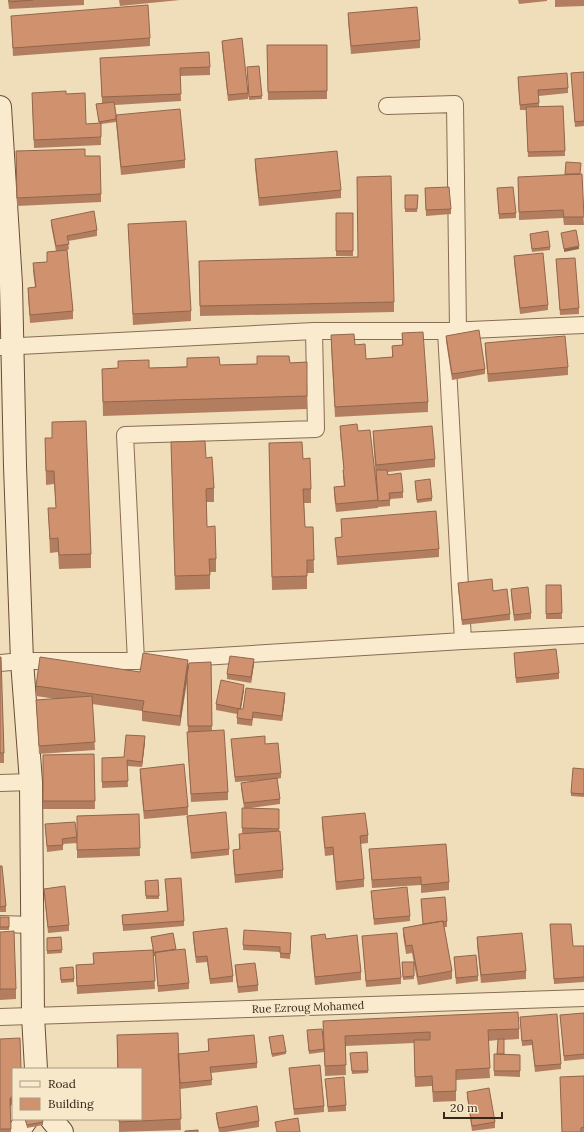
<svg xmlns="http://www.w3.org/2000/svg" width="584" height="1132" font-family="Lora,serif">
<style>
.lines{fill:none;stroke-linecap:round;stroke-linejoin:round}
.minor-casing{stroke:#876d54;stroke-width:18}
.secondary-casing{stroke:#694e37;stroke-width:24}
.minor{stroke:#fbebce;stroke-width:16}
.secondary{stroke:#fbebce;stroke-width:22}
.wall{fill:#b37e5f}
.shaded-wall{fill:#92664d}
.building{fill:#d0926e;stroke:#92664d}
.labels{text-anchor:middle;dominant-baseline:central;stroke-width:3.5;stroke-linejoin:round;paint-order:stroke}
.street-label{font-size:11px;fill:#35261a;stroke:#f7e8ca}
</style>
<rect width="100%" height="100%" fill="#f0ddba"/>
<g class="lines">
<g class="minor-casing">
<path id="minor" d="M387,106L455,104L458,330
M446,331L463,641
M0,347L314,331H446L584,325
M136,661L125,435L316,429L314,331
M0,663L22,661H136L463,641L584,635
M0,783L31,782
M0,924L32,925
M0,1017L584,998"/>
</g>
<g class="secondary-casing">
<path id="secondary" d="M0,107L11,284L15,466L22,661L31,782L33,1016L36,1069
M51,1119L62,1132
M18,1132L27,1119"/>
</g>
<use href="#minor" class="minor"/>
<use href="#secondary" class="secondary"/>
</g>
<path class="wall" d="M8,0H84V5L9,9Z
M119,0H180L120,6Z
M518,0H547V1L519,4Z
M555,0H584V6L555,7Z
M348,13L420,40V48L351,54L348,21Z
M11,16L150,38V46L13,56Z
M222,41L248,93V99L228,101L222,46Z
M267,45H327V99L268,100Z
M100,58L210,67V75L180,76L181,101L115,105L116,115L185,160V168L121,175L116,122L101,124V145L34,148L32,101L66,94L86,124L99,123L96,104L102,103Z
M259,66L262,99L249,100L247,67Z
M584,72V126L575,127L571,73Z
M518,77L568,88V93L539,96V107L563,106L565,156L528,157L526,110H520Z
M16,151L85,156L101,194V202L17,206Z
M255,159L341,190V198L259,206L255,167Z
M566,162L580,174L584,225H564L563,218L519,220L518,177L565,175Z
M425,188L451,209V214L426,216Z
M497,188L516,213V218L499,219Z
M405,195H418L417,212H405Z
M336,213H353V256H336Z
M51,220L97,230V236L68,241L69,249L67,250L73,311V319L30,323L28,296V288L35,287L33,271V263L47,262V252L56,251L51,225Z
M128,224L191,311V321L133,325Z
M530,234L550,247V250L532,252Z
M514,256L548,305V310L520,314L514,262Z
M556,259L579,308V314L560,315Z
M199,261L394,302V312L200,316Z
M402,333L428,402V412L335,417L331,345V335L366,359L392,357V346L402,345Z
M446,336L485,369V374L452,380L446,341Z
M485,343L568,367V375L488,382L485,351Z
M118,361L149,368L220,365L290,363L307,362V409L103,416L102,369L118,368Z
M52,422L91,554V568L59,569L58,552L50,553L48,508H56L54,484L46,485L45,438H52Z
M340,426L358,431L378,500V508L336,512L334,495V487L344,486L343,478V470H344L340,434Z
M373,431L435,459V467L387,472L388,475L403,492V498L390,499V506L378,507L373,439Z
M171,442L206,458L214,488V502H206L207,527L216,559V572H210V589L175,590Z
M269,443L303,459L311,489V503H304L305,527H313L314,573H307V589L272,590Z
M415,484L432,498V501L417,503Z
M341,519L439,549V557L337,565L335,538L342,537Z
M458,583L493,591L510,614V620L462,625L458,588Z
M546,585H561L562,619H546Z
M511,589L531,613V619L514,621L511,594Z
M514,653L559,673V679L516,683Z
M0,657L4,753V763H0Z
M211,662L212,731L228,792V800L191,802L187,732H197H188L187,682L180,726L142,721V711L92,704L95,750L39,754L36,700L56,699L36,696V686L140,672L188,665Z
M254,664L251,683L227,679V674Z
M244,690L241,709H243L285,698L282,721L253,718L252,726L237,724V714L216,710V704Z
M231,739L265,744L281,773V778L277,779L280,799V804L244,809H279V831L283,870V878L235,883L233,858V850H239V834H247L242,833V808H244L241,788V783L266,780L235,782Z
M145,742L142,767L127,766L128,787L102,788V758L124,757Z
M94,754L95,809H43V755Z
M140,769L188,807V815L144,819L140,777Z
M584,769V797L571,796V793Z
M139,814L140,856L77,858V816Z
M187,816L229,849V855L191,859Z
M322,817L368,835V843L360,844L364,879V887L336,890L333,855L325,856L322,825Z
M45,824L77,837V843L63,844V850L47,852Z
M369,849L449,882V890L421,893V885L372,888Z
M0,866L6,906V912H0Z
M165,879L184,921V926L123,931L122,915L167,911Z
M158,880L159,899H146L145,881Z
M44,889L69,925V931L48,933L44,894Z
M371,891L410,916V921L374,925Z
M421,899L447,921V927H444L452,971V979L418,985L412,953L406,954L403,935V928L423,924Z
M0,917H9V930H0Z
M550,924L573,946H584V982L554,984Z
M0,932L16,989V999L0,1000Z
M193,932L233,976V982L210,984L207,962L196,963L193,938Z
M173,933L176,950L189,983V989L158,992L155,956H154L153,952L155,989L77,994L76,965L93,964V953L153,950L151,937Z
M311,936L326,939L361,972V980L315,985L311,944Z
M362,936L401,978V984L366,987Z
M61,937L62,953L47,954V938Z
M477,937L526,971V979L481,983L477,945Z
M291,938L290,959L280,958V952L243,950V945Z
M454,957L478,976V981L456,984Z
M402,962H414V979L403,980Z
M235,965L258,985V991L238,993L235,970Z
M60,970L74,979V982L61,983Z
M584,1013V1059L564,1061L560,1015Z
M520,1017L561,1064V1069L535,1072L532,1045L522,1046Z
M323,1021L519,1029V1039L504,1040V1054L520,1055V1077L494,1076V1054H497L498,1040L488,1041L490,1078L456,1080V1101L433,1102L432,1086L415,1087L414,1043L345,1046L346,1075L325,1076Z
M307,1033L324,1049V1052L309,1054Z
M117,1035L178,1054L208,1051V1039L257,1063V1068L211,1073L212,1085L180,1089L179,1075L181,1130L119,1132V1119H141V1069H117Z
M269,1037L286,1052V1054L272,1057Z
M0,1039L13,1069V1103L10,1106L11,1132H0Z
M367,1052L368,1073L352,1074L350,1053Z
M289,1068L324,1106V1112L294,1115Z
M584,1076V1132H562L560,1077Z
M325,1079L346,1105V1111L328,1112Z
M467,1092L495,1122V1128L472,1131L467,1097Z
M216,1113L259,1121V1127L226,1132H219L216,1118Z
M25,1119L43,1122V1125L27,1128Z"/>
<path class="shaded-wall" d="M579,246V249L564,252V249Z
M254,659V664L251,683V677Z
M188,660V670L180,726V716Z
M244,685V690L240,714V709Z
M285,693V698L282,721V716Z
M145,736V742L142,767V762Z
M13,1095V1103L10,1107V1099Z"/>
<path class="building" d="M9,0H33L9,2Z
M148,5L150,38L13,48L11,16Z
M417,7L420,40L351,46L348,13Z
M242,38L248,93L228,95L222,41Z
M267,45H327V91L268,92Z
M209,52L210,67L180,68L181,94L102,97L100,58Z
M259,66L262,96L249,97L247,67Z
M584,72V121L575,122L571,73Z
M567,73L568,88L538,90L539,103L520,105L518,77Z
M66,91V94L85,93L86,124L101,123V137L34,140L32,93Z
M114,102L116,115V119L99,122L96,104Z
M563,106L565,151L528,152L526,107Z
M180,109L185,160L121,167L116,115Z
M85,149V156H100L101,194L17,198L16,151Z
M337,151L341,190L259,198L255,159Z
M566,162L581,163L580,174H565Z
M582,174L584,217H564L563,210L519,212L518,177Z
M391,176L394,302L200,306L199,261L358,257L357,177Z
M449,187L451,209L426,210L425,188Z
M513,187L516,213L499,214L497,188Z
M405,195H418L417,209H405Z
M94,211L97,230L67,236L69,244L56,246L51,220Z
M336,213H353V251H336Z
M186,221L191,311L133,314L128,224Z
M576,230L579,246L564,249L561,233Z
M548,231L550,247L532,249L530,234Z
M67,250L73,311L30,315L28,288L36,287L33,263L47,262V252Z
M543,253L548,305L520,308L514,256Z
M575,258L579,308L560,310L556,259Z
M479,330L485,369L452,374L446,336Z
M423,332L428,402L335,407L331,335L354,334L355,345L365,344L366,359L393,357L392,346L403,345L402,333Z
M565,336L568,367L488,374L485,343Z
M257,356H289L290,363L307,362V396L103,402L102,369L118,368V361L149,360V368L187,367V358L219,357L220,365L257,364Z
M86,421L91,554L59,555L58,538L50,539L48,508H56L54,471H46L45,438H52V422Z
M357,424L358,431L370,430L378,500L336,504L334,487L345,486L343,470H344L340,426Z
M432,426L435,459L376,465L373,431Z
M205,441L206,458L212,457L214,488L206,489L207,527L215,526L216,559H209L210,575L175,576L171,442Z
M302,442L303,459L310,458L311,489H303L305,527H313L314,560H307V576L272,577L269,443Z
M376,470H387L388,475L401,473L403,492L389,493L390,500L378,501Z
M430,479L432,498L417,500L415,481Z
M436,511L439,549L337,557L335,538L342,537L341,519Z
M492,579L493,591L507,589L510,614L462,620L458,583Z
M546,585H561L562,613L546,614Z
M528,587L531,613L514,615L511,589Z
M556,649L559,673L516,678L514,653Z
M143,653L188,660L180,716L142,711L144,701L36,686L40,657L140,672Z
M230,656L254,659L251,677L227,674Z
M0,657H1L4,753H0Z
M211,662L212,726H188L187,676L189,663Z
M221,680L244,685L240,709L216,704Z
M246,688L285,693L282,716L253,712L252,720L237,718L238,709H243Z
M92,696L95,742L39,746L36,700Z
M224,730L228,792L191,794L187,732Z
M126,735L145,736L142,762L127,760L128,781L102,782V758L124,757Z
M265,736V744L278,743L281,773L235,777L231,739Z
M94,754L95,801H43V755Z
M184,764L188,807L144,811L140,769Z
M573,768L584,769V794L571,793Z
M277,778L280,799L244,803L241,783Z
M242,808L279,809V829L242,828Z
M226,812L229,849L191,853L187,816Z
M365,813L368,835L360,836L364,879L336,882L333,847L325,848L322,817Z
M139,814L140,848L77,850V816Z
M75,822L77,837L62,839L63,845L47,846L45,824Z
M280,831L283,870L235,875L233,850L240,849L239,834Z
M446,844L449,882L421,885V877L372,880L369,849Z
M0,866H2L6,906L0,907Z
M181,878L184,921L123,925L122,915L168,911L165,879Z
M158,880L159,896H146L145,881Z
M65,886L69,925L48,927L44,889Z
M407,887L410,916L374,919L371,891Z
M445,897L447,921L443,922V921L423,924L421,899Z
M0,917H9V927H0Z
M443,921L452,971L418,977L412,945L406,946L403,928Z
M550,924H571L573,946H584V977L554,979Z
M227,928L233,976L210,979L207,956L196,957L193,932Z
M244,930L291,933L290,954L280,953V947L243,945Z
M14,931L16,989H0V932Z
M173,933L176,949L154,953L151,937Z
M397,933L401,978L366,981L362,936Z
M522,933L526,971L481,975L477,937Z
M325,934L326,939L357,935L361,972L315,977L311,936Z
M61,937L62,950L47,951V938Z
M185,949L189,983L158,986L155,952Z
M153,950L155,981L77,986L76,965L94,964L93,953Z
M476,955L478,976L456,978L454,957Z
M402,962H414V976L403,977Z
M255,963L258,985L238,987L235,965Z
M73,967L74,979L61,980L60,968Z
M518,1012L519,1029L488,1030L490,1068L456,1070V1091L433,1092L432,1076L415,1077L414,1040H430V1032L345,1036L346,1065L325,1066L323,1021Z
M584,1013V1054L564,1056L560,1015Z
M557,1014L561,1064L535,1066L532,1040L522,1041L520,1017Z
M322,1029L324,1049L309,1051L307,1030Z
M178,1033L181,1119L119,1122V1119H141V1069H118L117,1035Z
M254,1035L257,1063L210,1067L212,1080L180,1083L178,1054L209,1051L208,1039Z
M283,1035L286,1052L272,1054L269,1037Z
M20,1038L21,1069H13V1095L10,1099L11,1129H0V1039Z
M498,1039H504V1054H497Z
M367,1052L368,1071H352L350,1053Z
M494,1054L520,1055V1071H494Z
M320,1065L324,1106L294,1109L289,1068Z
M584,1076V1127L581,1128V1132H562L560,1077Z
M344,1077L346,1105L328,1107L325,1079Z
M489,1088L495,1122L472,1126L467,1092Z
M257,1106L259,1121L219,1128L216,1113Z
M298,1118L300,1132H277L275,1122Z
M25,1119H42L43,1122L27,1125Z
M198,1130V1132H185V1131Z"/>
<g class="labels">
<g class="street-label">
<text transform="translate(308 1007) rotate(-2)">Rue Ezroug Mohamed</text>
</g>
</g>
<rect x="12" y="1068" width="130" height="52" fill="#f7e8ca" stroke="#a99a84"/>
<rect x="20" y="1081" width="20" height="6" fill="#fbebce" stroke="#a99a84"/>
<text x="48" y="1088" font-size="12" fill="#35261a">Road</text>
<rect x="20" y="1098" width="20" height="12" fill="#d0926e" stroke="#a99a84"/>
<text x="48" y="1108" font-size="12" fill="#35261a">Building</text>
<path d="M444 1112v6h58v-6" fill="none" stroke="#35261a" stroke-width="2"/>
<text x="450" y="1112" font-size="12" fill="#35261a" stroke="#f7e8ca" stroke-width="3" paint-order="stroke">20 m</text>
</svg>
